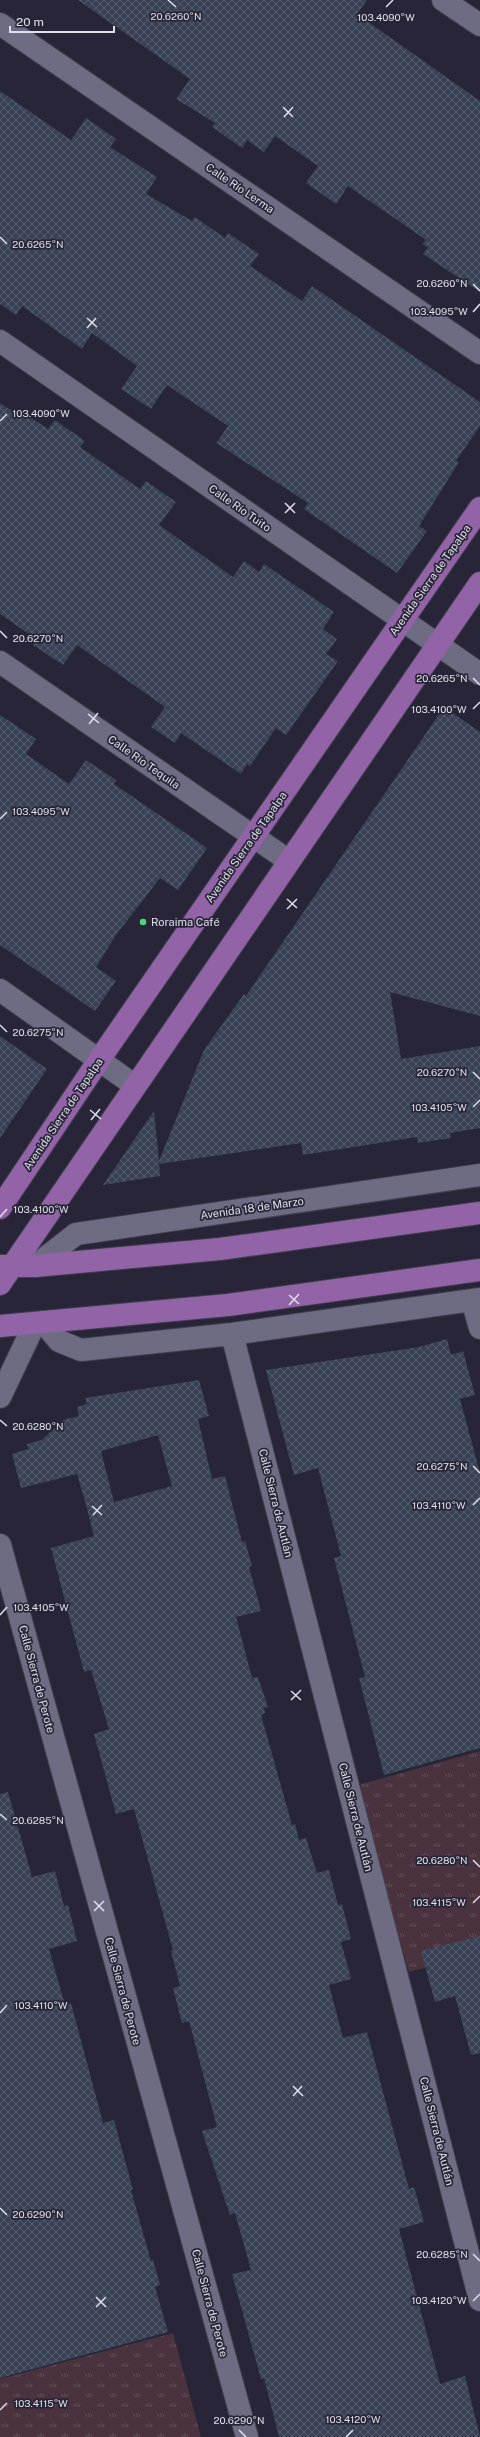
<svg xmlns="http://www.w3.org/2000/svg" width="480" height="2437" font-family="'Public Sans',sans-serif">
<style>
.grass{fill:url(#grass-tufts)}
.building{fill:url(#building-cross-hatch);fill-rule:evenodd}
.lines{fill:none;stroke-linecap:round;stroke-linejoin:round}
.minor-casing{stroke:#42404f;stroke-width:24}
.major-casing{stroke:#42404f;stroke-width:24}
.minor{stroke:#6e6c82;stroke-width:22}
.major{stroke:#9264a7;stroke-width:22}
.ticks{fill:none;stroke:#e0dfeb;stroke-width:1.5}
.poi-dot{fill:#4dd676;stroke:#272537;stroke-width:1.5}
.labels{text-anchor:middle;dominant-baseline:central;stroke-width:3.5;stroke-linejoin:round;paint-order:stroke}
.street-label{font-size:11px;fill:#e0dfeb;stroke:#272537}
.poi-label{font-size:11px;fill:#e0dfeb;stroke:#272537;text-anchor:start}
.ticks-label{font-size:10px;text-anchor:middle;fill:#e0dfeb;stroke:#272537;stroke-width:3.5;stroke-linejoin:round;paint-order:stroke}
</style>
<defs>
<pattern id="grass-tufts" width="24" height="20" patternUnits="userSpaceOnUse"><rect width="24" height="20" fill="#4a333f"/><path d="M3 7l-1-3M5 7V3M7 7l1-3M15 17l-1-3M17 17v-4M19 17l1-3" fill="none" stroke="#64505b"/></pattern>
<pattern id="building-cross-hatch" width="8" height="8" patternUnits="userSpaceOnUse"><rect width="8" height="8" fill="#384254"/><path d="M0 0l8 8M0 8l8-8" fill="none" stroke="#545d6d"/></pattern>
</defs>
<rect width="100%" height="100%" fill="#272537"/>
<path class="grass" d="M480,1751V1952L409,1972L355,1786Z
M173,2333L201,2437H0V2379Z"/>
<path class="building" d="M78,0H367L357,14L480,101V292L423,254L428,247L422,244L426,240L348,186L336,204L306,183L318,166L275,136L264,152L247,140L242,148L212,127L215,123L176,99L190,79Z
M0,91L71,140L86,118L116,139L110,147L157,177L146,194L192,221L195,217L225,238L228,233L259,254L250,266L302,301L312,286L480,402V426L456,461L459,462L419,526L427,531L397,573L304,509L308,503L216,443L228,426L167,385L151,409L121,389L137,366L92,333L82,349L22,306L16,315L0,304Z
M0,403L15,413L18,409L48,429L55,420L85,441L80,447L140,489L146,481L176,502L159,525L233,577L244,561L259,572L264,564L334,612L323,629L337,639L326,654L338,661L286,735L276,728L250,766L247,764L241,774L181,733L175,743L151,727L165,707L77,645L63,665L33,645L36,639L0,614Z
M444,707L480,732V1016L390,992L401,1059L480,1046V1128L450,1133L451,1138L418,1143L417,1137L303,1155L301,1143L159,1164L160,1176L103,1185L154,1111L159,1161L204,1050L244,994L246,996Z
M0,715L36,739L26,754L69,784L86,760L116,780L114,784L207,848L178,890L160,878L116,935L96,967L116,981L95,1011L0,945Z
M0,1036L47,1069L0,1138Z
M447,1339L451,1355L463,1351L475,1395L460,1399L480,1473V1748L384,1775L359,1678L365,1677L334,1558L341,1556L318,1468L294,1475L266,1370L419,1347Z
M199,1380L209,1416L198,1419L212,1479L225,1476L242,1542L245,1541L252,1566L249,1567L261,1611L236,1617L252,1678L258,1677L268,1707L264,1708L265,1713L261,1715L292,1825L295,1824L299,1840L306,1838L317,1873L329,1870L338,1905L342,1904L351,1939L341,1942L351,1979L329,1985L343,2038L367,2032L409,2189L414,2187L424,2222L399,2229L440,2384L465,2376L480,2437H279L264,2378L261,2379L232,2274L251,2270L235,2213L230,2215L202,2131L217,2127L189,2021L182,2023L173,1988L180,1986L171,1951L173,1950L134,1809L116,1814L94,1734L109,1729L91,1670L84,1672L51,1548L94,1536L85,1501L77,1474L21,1488L12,1454L28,1449L27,1444L42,1440L63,1420L79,1416L77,1407L87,1404L85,1398ZM158,1435L172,1486L114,1502L101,1451Z
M8,1792L32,1877L55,1871L64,1906L68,1905L77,1941L49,1949L65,2005L71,2003L103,2123L114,2120L133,2190H131L151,2261L153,2260L160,2285L155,2287L168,2332L0,2378V1794Z
M480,1936V2053L471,2055L455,1996L435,2002L421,1951Z"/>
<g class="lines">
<g class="minor-casing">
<path id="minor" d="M443,0L480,25
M0,24L480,353
M0,341L480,674
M0,662L289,861
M0,990L134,1085
M35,1266L76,1234L480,1175
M472,1300L480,1328
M43,1322L59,1341L81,1350L232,1334L480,1299
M232,1334L480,2300
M0,1397L35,1323
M0,1545L247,2437"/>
</g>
<g class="major-casing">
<path id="major" d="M0,1208L99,1060L480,508
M1,1266H35L220,1249L480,1213
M0,1284L480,583
M0,1326L228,1305L480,1270"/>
</g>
<use href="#minor" class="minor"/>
<use href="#major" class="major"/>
</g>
<path class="ticks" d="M168,0L176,7M386,7L393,0M283,107L293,117M284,117L293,107M0,237L7,244M473,284L480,291M473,312L480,304M87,318L97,327M87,328L96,318M0,421L7,414M285,503L295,513M285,513L295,503M0,631L7,638M473,678L480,685M473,709L480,702M88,714L99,723M89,724L98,713M0,819L7,812M287,899L297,908M287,909L297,899M0,1025L7,1032M473,1072L480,1079M473,1107L480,1100M90,1110L101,1119M91,1120L100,1109M0,1217L7,1209M289,1295L299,1304M289,1305L299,1294M0,1420L7,1426M473,1466L480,1473M473,1505L480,1498M92,1506L102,1515M93,1515L102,1505M0,1615L7,1607M291,1691L301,1700M291,1700L301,1690M0,1814L7,1820M473,1860L480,1867M94,1901L104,1911M473,1903L480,1896M94,1911L104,1901M0,2013L7,2005M293,2086L303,2096M293,2096L302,2086M0,2208L7,2215M473,2254L480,2261M96,2297L106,2307M473,2301L480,2294M96,2307L106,2297M0,2410L7,2403M239,2430L246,2437M346,2437L353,2430"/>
<circle class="poi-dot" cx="143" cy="922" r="4"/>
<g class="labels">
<g class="street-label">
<text transform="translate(240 188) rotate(34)">Calle Río Lerma</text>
<text transform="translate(240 508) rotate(35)">Calle Río Tuito</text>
<text transform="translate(430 580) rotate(-55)">Avenida Sierra de Tapalpa</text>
<text transform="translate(144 762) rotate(35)">Calle Río Tequila</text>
<text transform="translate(246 847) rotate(-55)">Avenida Sierra de Tapalpa</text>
<text transform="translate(63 1114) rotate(-56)">Avenida Sierra de Tapalpa</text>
<text transform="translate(252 1208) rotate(-8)">Avenida 18 de Marzo</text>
<text transform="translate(276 1503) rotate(76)">Calle Sierra de Autlán</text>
<text transform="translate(37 1679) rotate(75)">Calle Sierra de Perote</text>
<text transform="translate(356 1817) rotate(76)">Calle Sierra de Autlán</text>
<text transform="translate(123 1991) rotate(75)">Calle Sierra de Perote</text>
<text transform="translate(437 2131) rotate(76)">Calle Sierra de Autlán</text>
<text transform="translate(210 2303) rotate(75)">Calle Sierra de Perote</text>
</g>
<g class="poi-label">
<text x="151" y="922">Roraima Café</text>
</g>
</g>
<g class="ticks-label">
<text x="176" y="20">20.6260°N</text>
<text x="386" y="21">103.4090°W</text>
<text x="38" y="248">20.6265°N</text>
<text x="442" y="287">20.6260°N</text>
<text x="439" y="315">103.4095°W</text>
<text x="41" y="417">103.4090°W</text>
<text x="38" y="642">20.6270°N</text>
<text x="442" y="682">20.6265°N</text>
<text x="439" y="713">103.4100°W</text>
<text x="41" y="815">103.4095°W</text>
<text x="38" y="1036">20.6275°N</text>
<text x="442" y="1076">20.6270°N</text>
<text x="439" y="1111">103.4105°W</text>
<text x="41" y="1213">103.4100°W</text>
<text x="38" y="1430">20.6280°N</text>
<text x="442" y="1470">20.6275°N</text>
<text x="439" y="1509">103.4110°W</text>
<text x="41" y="1611">103.4105°W</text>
<text x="38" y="1824">20.6285°N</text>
<text x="442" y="1864">20.6280°N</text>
<text x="439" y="1906">103.4115°W</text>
<text x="41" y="2009">103.4110°W</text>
<text x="38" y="2218">20.6290°N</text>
<text x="442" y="2258">20.6285°N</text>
<text x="439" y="2304">103.4120°W</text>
<text x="41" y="2407">103.4115°W</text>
<text x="353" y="2423">103.4120°W</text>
<text x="239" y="2424">20.6290°N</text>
</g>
<path d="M10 26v6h104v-6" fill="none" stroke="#e0dfeb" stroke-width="2"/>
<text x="16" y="26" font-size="12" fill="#e0dfeb" stroke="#272537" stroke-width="3" paint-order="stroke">20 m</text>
</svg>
